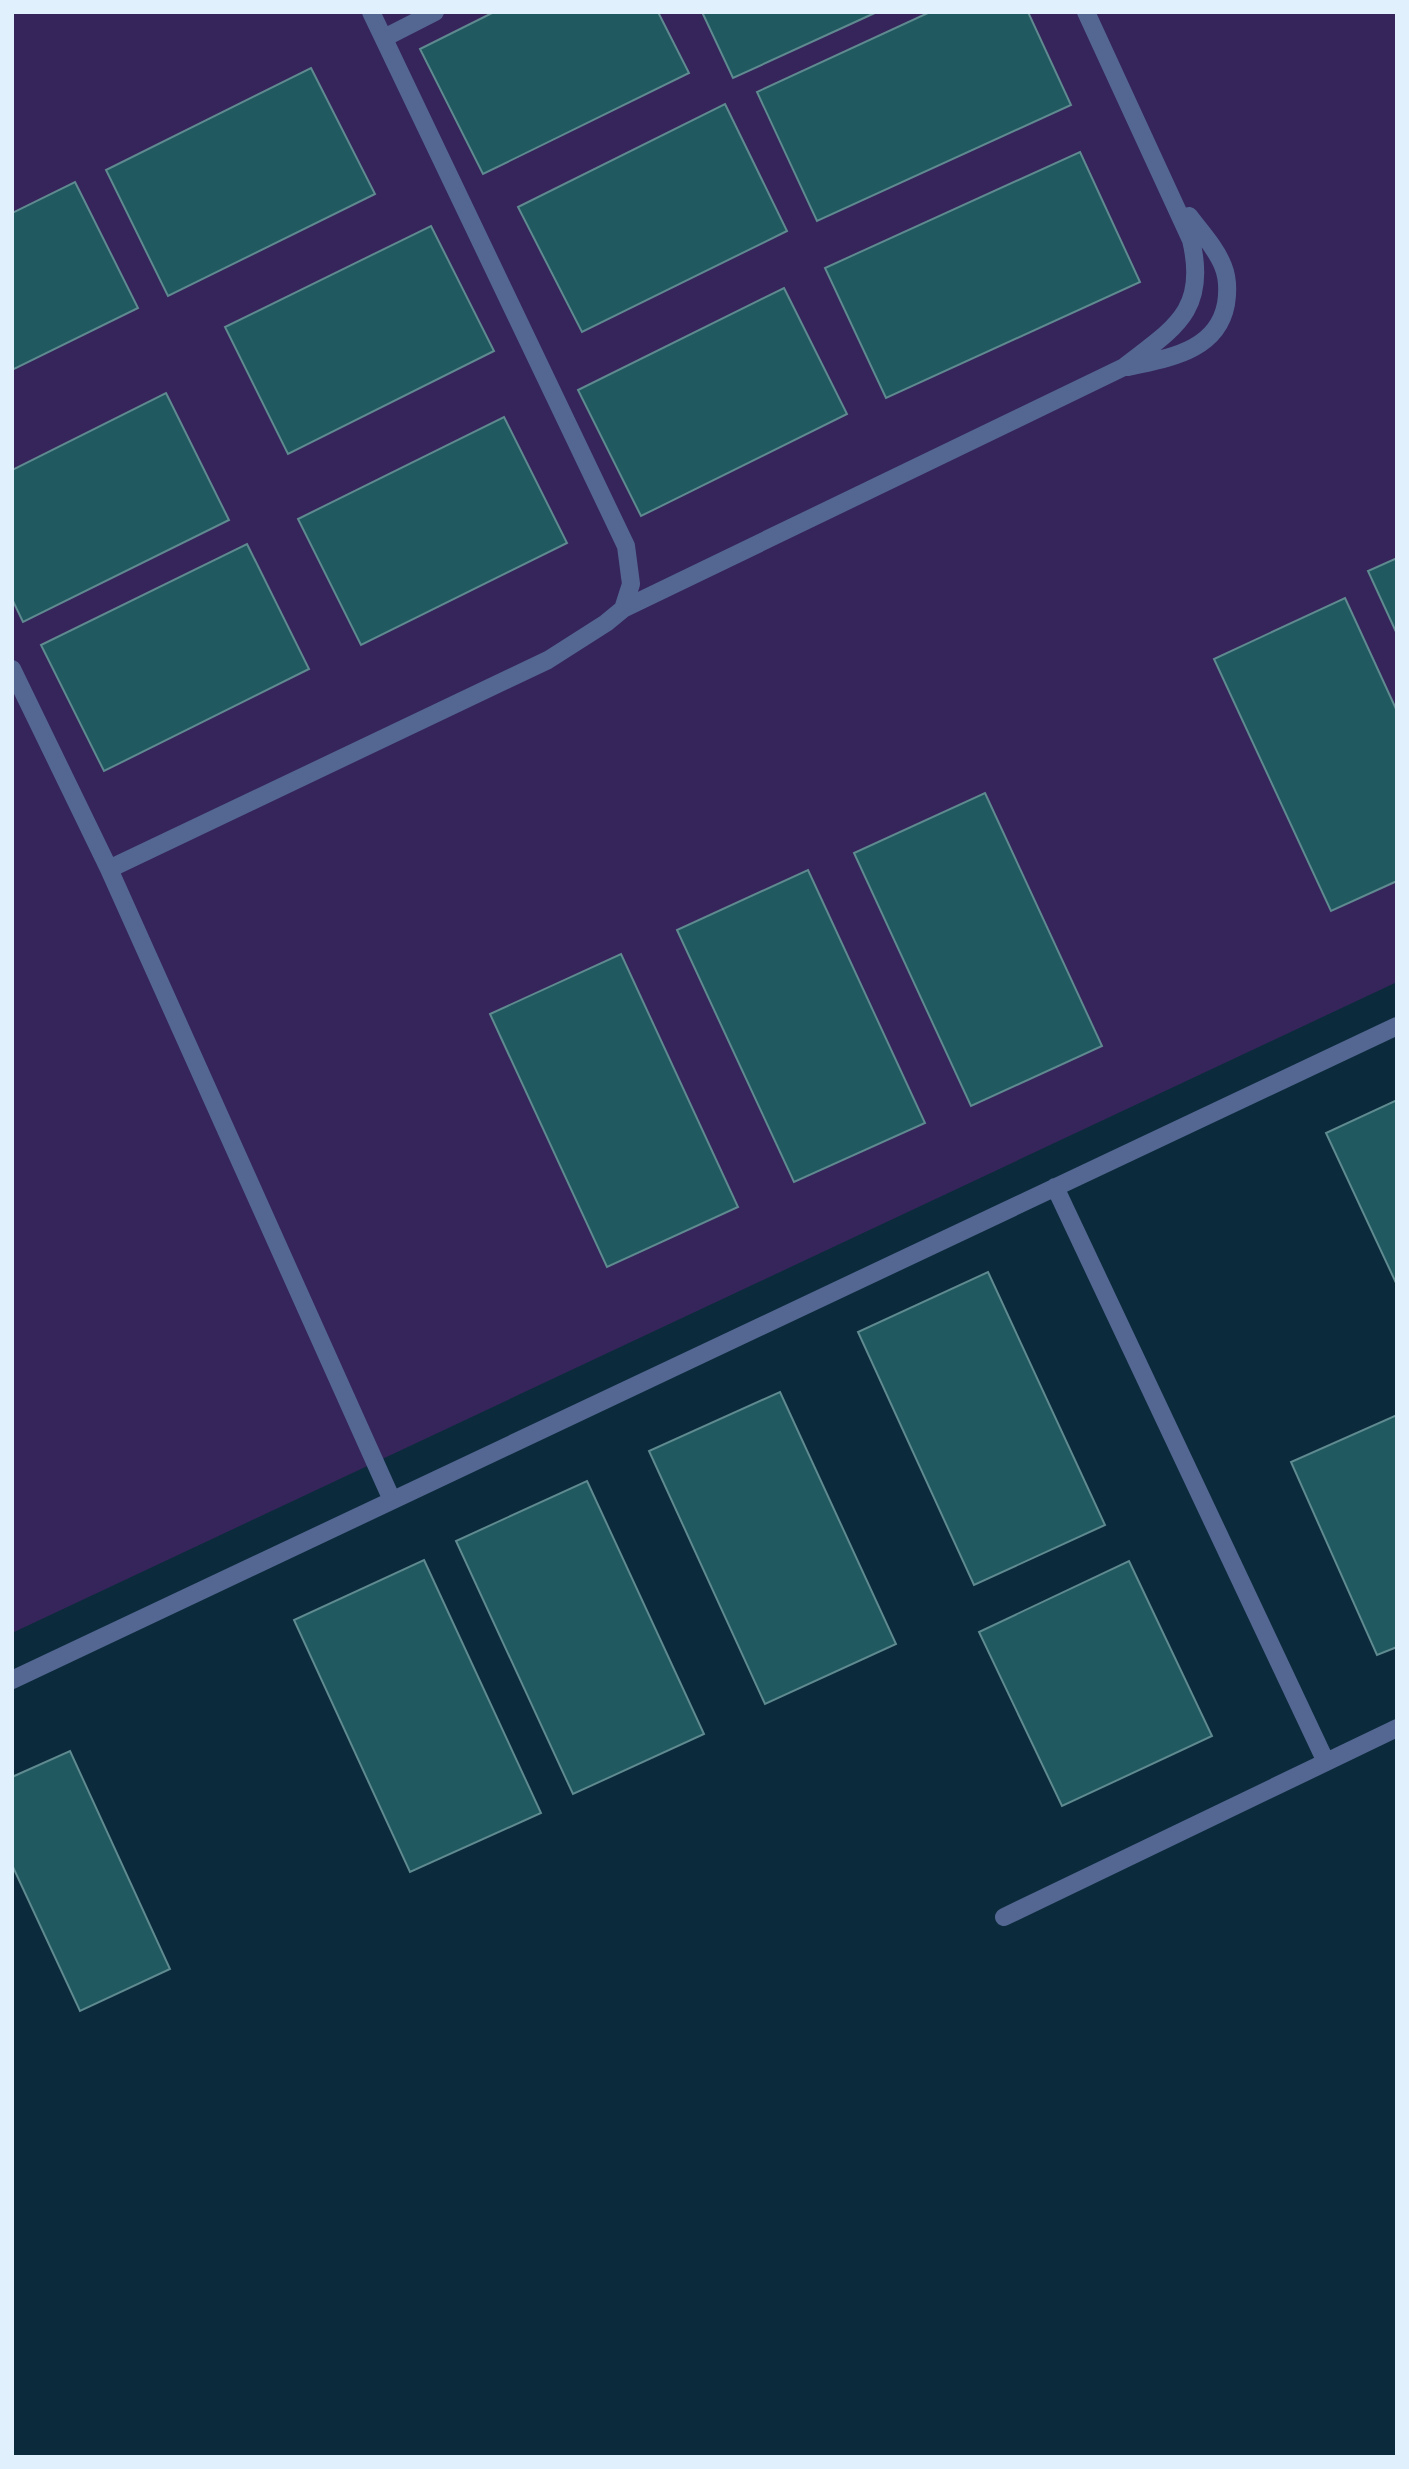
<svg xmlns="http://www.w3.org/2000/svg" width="1409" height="2469" font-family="'Fira Sans',sans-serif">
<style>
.green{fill:#36255b}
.building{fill:#215961;stroke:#5f8a90;stroke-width:2}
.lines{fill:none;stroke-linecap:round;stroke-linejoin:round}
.service{stroke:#546792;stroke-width:18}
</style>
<rect width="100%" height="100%" fill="#0b2b3c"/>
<path class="green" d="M12,12H1397V982L12,1633Z"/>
<path class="building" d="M494,12H658L689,73L483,174L420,49Z
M702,12H877L733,78Z
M930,12H1028L1071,105L817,221L757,92Z
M311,68L375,194L168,296L106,170Z
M725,104L787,231L582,332L518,207Z
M1080,152L1140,282L886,398L825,268Z
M75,182L138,308L12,370V213Z
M431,226L494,351L288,454L225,327Z
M784,288L847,414L641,516L578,390Z
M166,393L229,520L23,622L12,599V470Z
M504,417L567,543L361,645L298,519Z
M247,544L309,669L104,771L41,645Z
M1397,558V634L1368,571Z
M1345,598L1397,711V881L1331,911L1214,659Z
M985,793L1102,1046L971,1106L854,853Z
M808,870L925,1123L794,1182L677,930Z
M621,954L738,1207L607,1267L490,1014Z
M1397,1100V1285L1326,1133Z
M988,1272L1105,1525L974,1585L858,1332Z
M780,1392L896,1644L765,1704L649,1451Z
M1397,1415V1647L1377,1655L1291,1462Z
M587,1481L704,1734L573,1794L456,1541Z
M424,1560L541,1813L410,1872L294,1620Z
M1129,1561L1212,1736L1062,1806L979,1632Z
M70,1751L170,1969L80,2011L12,1865V1777Z"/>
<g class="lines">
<path class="service" d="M384,38L435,12
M1128,367C1167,358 1217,352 1226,304C1228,291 1228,278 1223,266C1216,248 1201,232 1189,216
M623,609L1124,367C1174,328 1208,311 1191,240L1086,12
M12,669L109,869L392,1500
M109,869L548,660L606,623L623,609L631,584L626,546L371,12
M1055,1187L1326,1762
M12,1680L1397,1026
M1004,1917L1397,1728"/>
</g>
<rect width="1409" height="2469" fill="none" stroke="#e0f1fd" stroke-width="28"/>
</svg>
